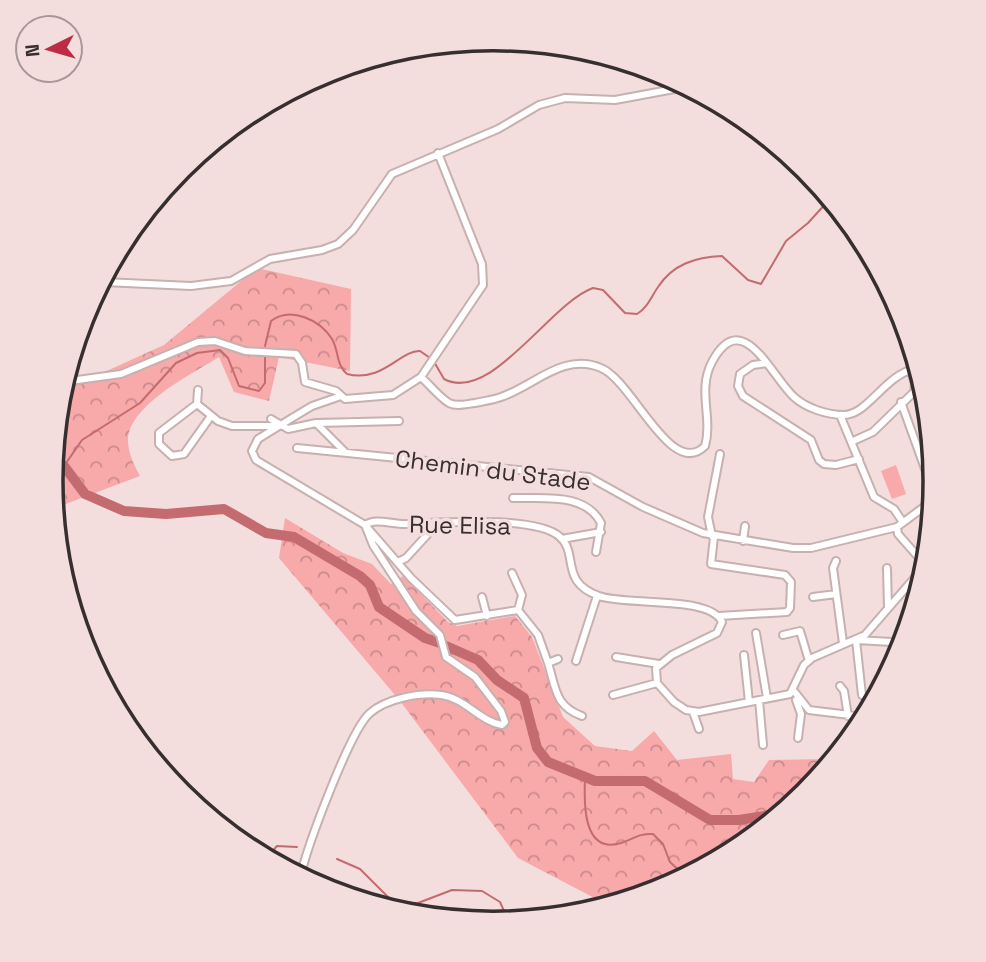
<svg xmlns="http://www.w3.org/2000/svg" width="986" height="962" font-family="'Space Grotesk',sans-serif">
<style>
.forest{fill:url(#forest-crowns)}
.garden{fill:#f8a9aa}
.lines{fill:none;stroke-linecap:round;stroke-linejoin:round}
.stream{stroke:#c46b6f;stroke-width:2}
.river{stroke:#c46b6f;stroke-width:10}
.minor-casing{stroke:#c6b1b0;stroke-width:10}
.minor{stroke:#fff;stroke-width:6}
.labels{text-anchor:middle;dominant-baseline:central;stroke-width:7;stroke-linejoin:round;paint-order:stroke}
.street-label{font-size:24px;fill:#372f2f;stroke:#f4dddd}
.rim{fill:none;stroke:#372f2f;stroke-width:3.5}
</style>
<defs>
<pattern id="forest-crowns" width="20" height="18" patternUnits="userSpaceOnUse" patternTransform="scale(1.75)"><rect width="20" height="18" fill="#f8a9aa"/><path d="M2 6a3 3 0 1 1 6 0M12 15a3 3 0 1 1 6 0" fill="none" stroke="#ca8a8b"/></pattern>
</defs>
<rect width="100%" height="100%" fill="#f4dddd"/>
<path class="forest" d="M257,268L351,289L350,371L279,357L269,401L234,392L219,357C192,374 129,405 128,440C128,453 134,465 140,476L63,505L55,503L51,481L69,388L164,345Z
M285,518L343,553L372,564L391,584L403,576L448,622L457,626L515,616L532,637L563,717L595,746L632,751L654,731L677,760L731,754L733,779L754,782L769,760L829,759L806,794L663,889L602,902L518,858L400,701L279,558Z"/>
<path class="garden" d="M896,465L906,494L892,499L881,471Z"/>
<g class="lines">
<path class="stream" d="M265,346L271,321C291,306 320,320 332,339C339,351 336,365 347,374C383,383 400,350 420,351L433,360L444,379C491,404 550,303 593,288L603,290L625,313L637,314C648,307 651,297 658,287C673,264 696,257 722,256L748,280L761,284L786,241L808,223L828,201
M64,466L82,440L140,403L176,363L197,353L220,350L228,358L239,386L259,391L265,383V356
M585,778C584,801 582,855 621,843C633,839 640,833 653,834L663,844L670,862L684,875
M270,854L277,846L297,847
M337,859L360,869L393,902L418,903L452,890L482,891L500,902L508,920"/>
<path class="river" d="M54,461L64,466L85,494L124,511L166,514L224,509L266,533L294,537L360,576L370,585L379,607L425,638L440,643
M446,646L478,660L497,680L524,698L537,748L548,762L595,781H645L710,820H739L776,814"/>
<g class="minor-casing">
<path id="minor" d="M104,282L191,286L231,281L270,259L322,250L338,244L353,230L392,174L498,129L539,105L565,98L615,100L685,87
M767,363L753,365L740,374L738,386L743,396L811,440L819,460L824,464L836,465L859,459
M421,377C430,385 439,397 449,403C457,407 466,404 475,403C484,401 493,400 501,397C534,386 563,352 601,368C633,381 671,480 705,446C713,418 697,390 712,362C742,305 771,376 794,397C806,408 827,415 844,415C867,415 884,377 913,369
M70,381L121,374L198,342L215,341L245,351L296,354L302,363L305,382L336,391L345,399L393,395L421,377L483,285L482,264L438,153
M341,396L312,406L292,418L258,439L252,451L256,460L365,525L411,578L455,620L518,610L522,595L512,573
M901,402L933,491
M197,404L198,390
M840,415L874,497L894,509L902,521
M211,416L184,454L172,456L159,444V433L197,404L218,421L232,426H275
M271,419L288,429L316,423L346,453
M317,423L399,421
M851,442L873,432L914,392L915,384L911,370
M297,448L589,477L643,507L703,533L793,548H811L897,527
M513,498C543,499 585,492 601,523L596,552
M365,525C376,517 393,525 407,524C439,523 536,515 560,537C579,554 559,582 599,596C626,606 710,595 722,622L717,633L672,655L656,668L657,683L674,702L686,710L699,712L790,694L804,665L812,658L865,635L917,575
M712,536L708,517L720,454
M714,537L711,564L785,575L791,582L790,608L787,612L719,616
M562,539L601,532
M743,541L745,526
M920,559L898,534L897,527L932,501
M836,561L833,568L843,643
M398,562L406,558L427,535
M887,568L888,608
M482,597L487,616
M813,597L836,594
M518,610L538,635L548,663
M756,633L767,698
M783,635L800,631L809,661
M744,655L749,702
M616,657L659,664
M558,659L548,663C556,689 555,706 582,716
M576,661L597,596
M840,686L844,691L848,716
M794,691L809,710L858,716
M613,695L657,683
M862,695L856,640L892,642L904,639
M759,700L763,745
M796,700L801,714L798,738
M693,712L699,729
M301,874C308,845 350,730 370,713C386,699 419,692 441,695C465,698 479,721 502,725L505,722L501,711L475,677L446,657L440,635L416,611L373,545L365,525"/>
</g>
<use href="#minor" class="minor"/>
</g>
<g class="labels">
<g class="street-label">
<text transform="translate(493 470) rotate(7)">Chemin du Stade</text>
<text transform="translate(460 525) rotate(1)">Rue Elisa</text>
</g>
</g>
<path d="M0 0H986V962H0ZM63 481a430 430 0 1 1 860 0a430 430 0 1 1-860 0Z" fill="#f4dddd" fill-rule="evenodd"/>
<path class="rim" d="M63 481a430 430 0 1 1 860 0a430 430 0 1 1-860 0Z"/>
<g transform="translate(49 49) rotate(265)"><circle r="33" fill="#f4dddd" stroke="#a89797" stroke-width="2"/>
<path d="M0-5L12 26L0 18L-12 26Z" fill="#bd2c42"/>
<text y="-10" font-size="19" font-weight="bold" text-anchor="middle" fill="#372f2f">N</text>
</g>
</svg>
